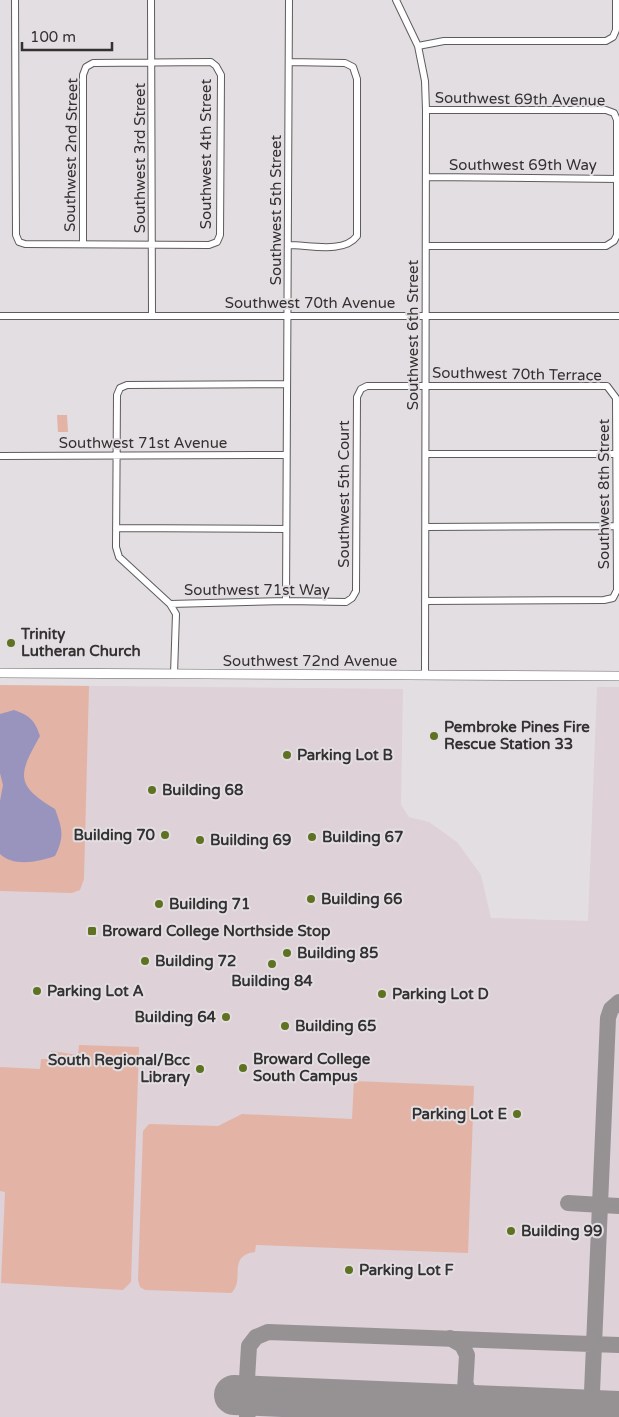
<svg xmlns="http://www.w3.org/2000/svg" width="619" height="1417" font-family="'Varela Round',sans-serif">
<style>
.built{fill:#ded1d8}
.green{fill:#e3b4a5}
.water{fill:#9894be}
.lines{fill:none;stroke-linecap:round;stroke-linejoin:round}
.taxiway{stroke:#969294;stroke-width:16}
.runway{stroke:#969294;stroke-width:40}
.minor-casing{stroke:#605b5e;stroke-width:8}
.tertiary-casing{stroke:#605b5e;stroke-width:10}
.minor{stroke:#fff;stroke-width:6}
.tertiary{stroke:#fff;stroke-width:9}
.poi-dot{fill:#5e7222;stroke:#e3dee1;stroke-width:2}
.labels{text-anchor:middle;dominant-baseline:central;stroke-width:4;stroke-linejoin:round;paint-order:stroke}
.street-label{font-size:15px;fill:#333132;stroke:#e3dee1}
.poi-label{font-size:15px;font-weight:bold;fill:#333132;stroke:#e3dee1;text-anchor:start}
</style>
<rect width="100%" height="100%" fill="#e3dee1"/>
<path class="built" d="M0,685L403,689L401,805L409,817L429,822L457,842L481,875L491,918L588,921L597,687H619V1417H0Z"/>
<path class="green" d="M57,415H67L68,432H58Z
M0,685L89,686L84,879L80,890L72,893L0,891Z
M79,1045L139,1047L131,1282L123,1290L1,1283L5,1192L0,1191V1067L40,1069L41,1059H51V1051L78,1055Z
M354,1081L474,1086L468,1253L256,1245L255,1252C226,1256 246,1281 231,1293L145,1290L140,1287L138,1280L143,1131L149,1124L218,1126L242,1114L352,1119Z"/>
<path class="water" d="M14,710C29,715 35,720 40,736C18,775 15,785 55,809C62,828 65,836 55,856C39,862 13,867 0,854V801L3,785L0,773V714Z"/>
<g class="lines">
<path class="taxiway" d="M568,1203L619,1206
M466,1385L472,1400L483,1405
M592,1392L599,1406L609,1411
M449,1404L460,1398L465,1390L467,1355L462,1345L450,1338
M572,1409L586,1404L592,1392L608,1018L611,1009L619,1002
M247,1417L253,1396L247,1379L249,1346L256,1337L268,1332L619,1345
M467,1417L474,1409L483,1405"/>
<path class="runway" d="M234,1395L619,1411"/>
<g class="minor-casing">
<path id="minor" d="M15,0L16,235L19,242L25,244L209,245L217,242L220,235L221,75L216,66L211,62L93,63L86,67L83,75V244
M151,0L152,315
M396,0L418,46L425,81L426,110L425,675
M418,46L444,41H606L613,37L616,30V0
M426,110H606L614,113L617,120V235L614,241L606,246H426
M426,177L619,179
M289,245C309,245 344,254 357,236V79L353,67L345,63L289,62
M0,316H619
M287,384L127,385L120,388L117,395L116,547L119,557L170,604L286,601L346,602L352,598L356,591L357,397L361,389L367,386H607L616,398L617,590L613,598L604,600L425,601
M426,454H619
M0,456L286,455
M426,527L616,526
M116,528L286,529
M286,601L289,0
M170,604L176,614L174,674"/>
</g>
<g class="tertiary-casing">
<path id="tertiary" d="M0,673L619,676"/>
</g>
<use href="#minor" class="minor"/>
<use href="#tertiary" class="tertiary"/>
</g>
<g class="poi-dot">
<circle cx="11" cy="643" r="5"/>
<circle cx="434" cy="736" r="5"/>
<circle cx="287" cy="755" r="5"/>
<circle cx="152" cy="790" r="5"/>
<circle cx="165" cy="835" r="5"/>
<circle cx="312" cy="837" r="5"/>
<circle cx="200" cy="840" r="5"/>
<circle cx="311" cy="899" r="5"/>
<circle cx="159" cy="904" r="5"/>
<rect x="87" y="926" width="10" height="10" rx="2.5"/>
<circle cx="287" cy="953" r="5"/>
<circle cx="145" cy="961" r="5"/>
<circle cx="272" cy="964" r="5"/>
<circle cx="37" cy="991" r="5"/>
<circle cx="382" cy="994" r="5"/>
<circle cx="226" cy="1017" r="5"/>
<circle cx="285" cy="1026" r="5"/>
<circle cx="243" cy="1068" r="5"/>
<circle cx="200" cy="1069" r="5"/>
<circle cx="517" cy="1114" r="5"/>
<circle cx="511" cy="1231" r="5"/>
<circle cx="349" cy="1270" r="5"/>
</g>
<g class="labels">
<g class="street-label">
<text transform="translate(520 99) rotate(1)">Southwest 69th Avenue</text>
<text transform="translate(206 154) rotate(-90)">Southwest 4th Street</text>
<text transform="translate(71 155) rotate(-89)">Southwest 2nd Street</text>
<text transform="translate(140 158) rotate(-90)">Southwest 3rd Street</text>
<text x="523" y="165">Southwest 69th Way</text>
<text transform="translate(276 210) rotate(-90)">Southwest 5th Street</text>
<text x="310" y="303">Southwest 70th Avenue</text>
<text transform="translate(413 335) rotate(-90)">Southwest 6th Street</text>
<text transform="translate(517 374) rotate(1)">Southwest 70th Terrace</text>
<text x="143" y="443">Southwest 71st Avenue</text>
<text transform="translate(344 494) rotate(-90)">Southwest 5th Court</text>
<text transform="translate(604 494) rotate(-90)">Southwest 8th Street</text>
<text x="257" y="590">Southwest 71st Way</text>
<text x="310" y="661">Southwest 72nd Avenue</text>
</g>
<g class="poi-label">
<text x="21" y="634">Trinity<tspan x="21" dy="17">Lutheran Church</tspan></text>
<text x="444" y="727">Pembroke Pines Fire<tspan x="444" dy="17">Rescue Station 33</tspan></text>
<text x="297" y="755">Parking Lot B</text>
<text x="162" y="790">Building 68</text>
<text x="155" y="835" text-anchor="end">Building 70</text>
<text x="322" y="837">Building 67</text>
<text x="210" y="840">Building 69</text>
<text x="321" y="899">Building 66</text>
<text x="169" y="904">Building 71</text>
<text x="102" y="931">Broward College Northside Stop</text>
<text x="297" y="953">Building 85</text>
<text x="155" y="961">Building 72</text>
<text x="272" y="981" text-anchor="middle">Building 84</text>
<text x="47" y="991">Parking Lot A</text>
<text x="392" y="994">Parking Lot D</text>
<text x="216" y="1017" text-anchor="end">Building 64</text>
<text x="295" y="1026">Building 65</text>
<text x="253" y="1059">Broward College<tspan x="253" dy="17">South Campus</tspan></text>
<text x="190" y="1060" text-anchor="end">South Regional/Bcc<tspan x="190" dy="17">Library</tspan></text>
<text x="507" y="1114" text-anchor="end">Parking Lot E</text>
<text x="521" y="1231">Building 99</text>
<text x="359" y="1270">Parking Lot F</text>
</g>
</g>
<path d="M22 42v8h90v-8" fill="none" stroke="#333132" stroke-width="2.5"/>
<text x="30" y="42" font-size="15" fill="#333132" stroke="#e3dee1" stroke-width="4" paint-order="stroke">100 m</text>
</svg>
